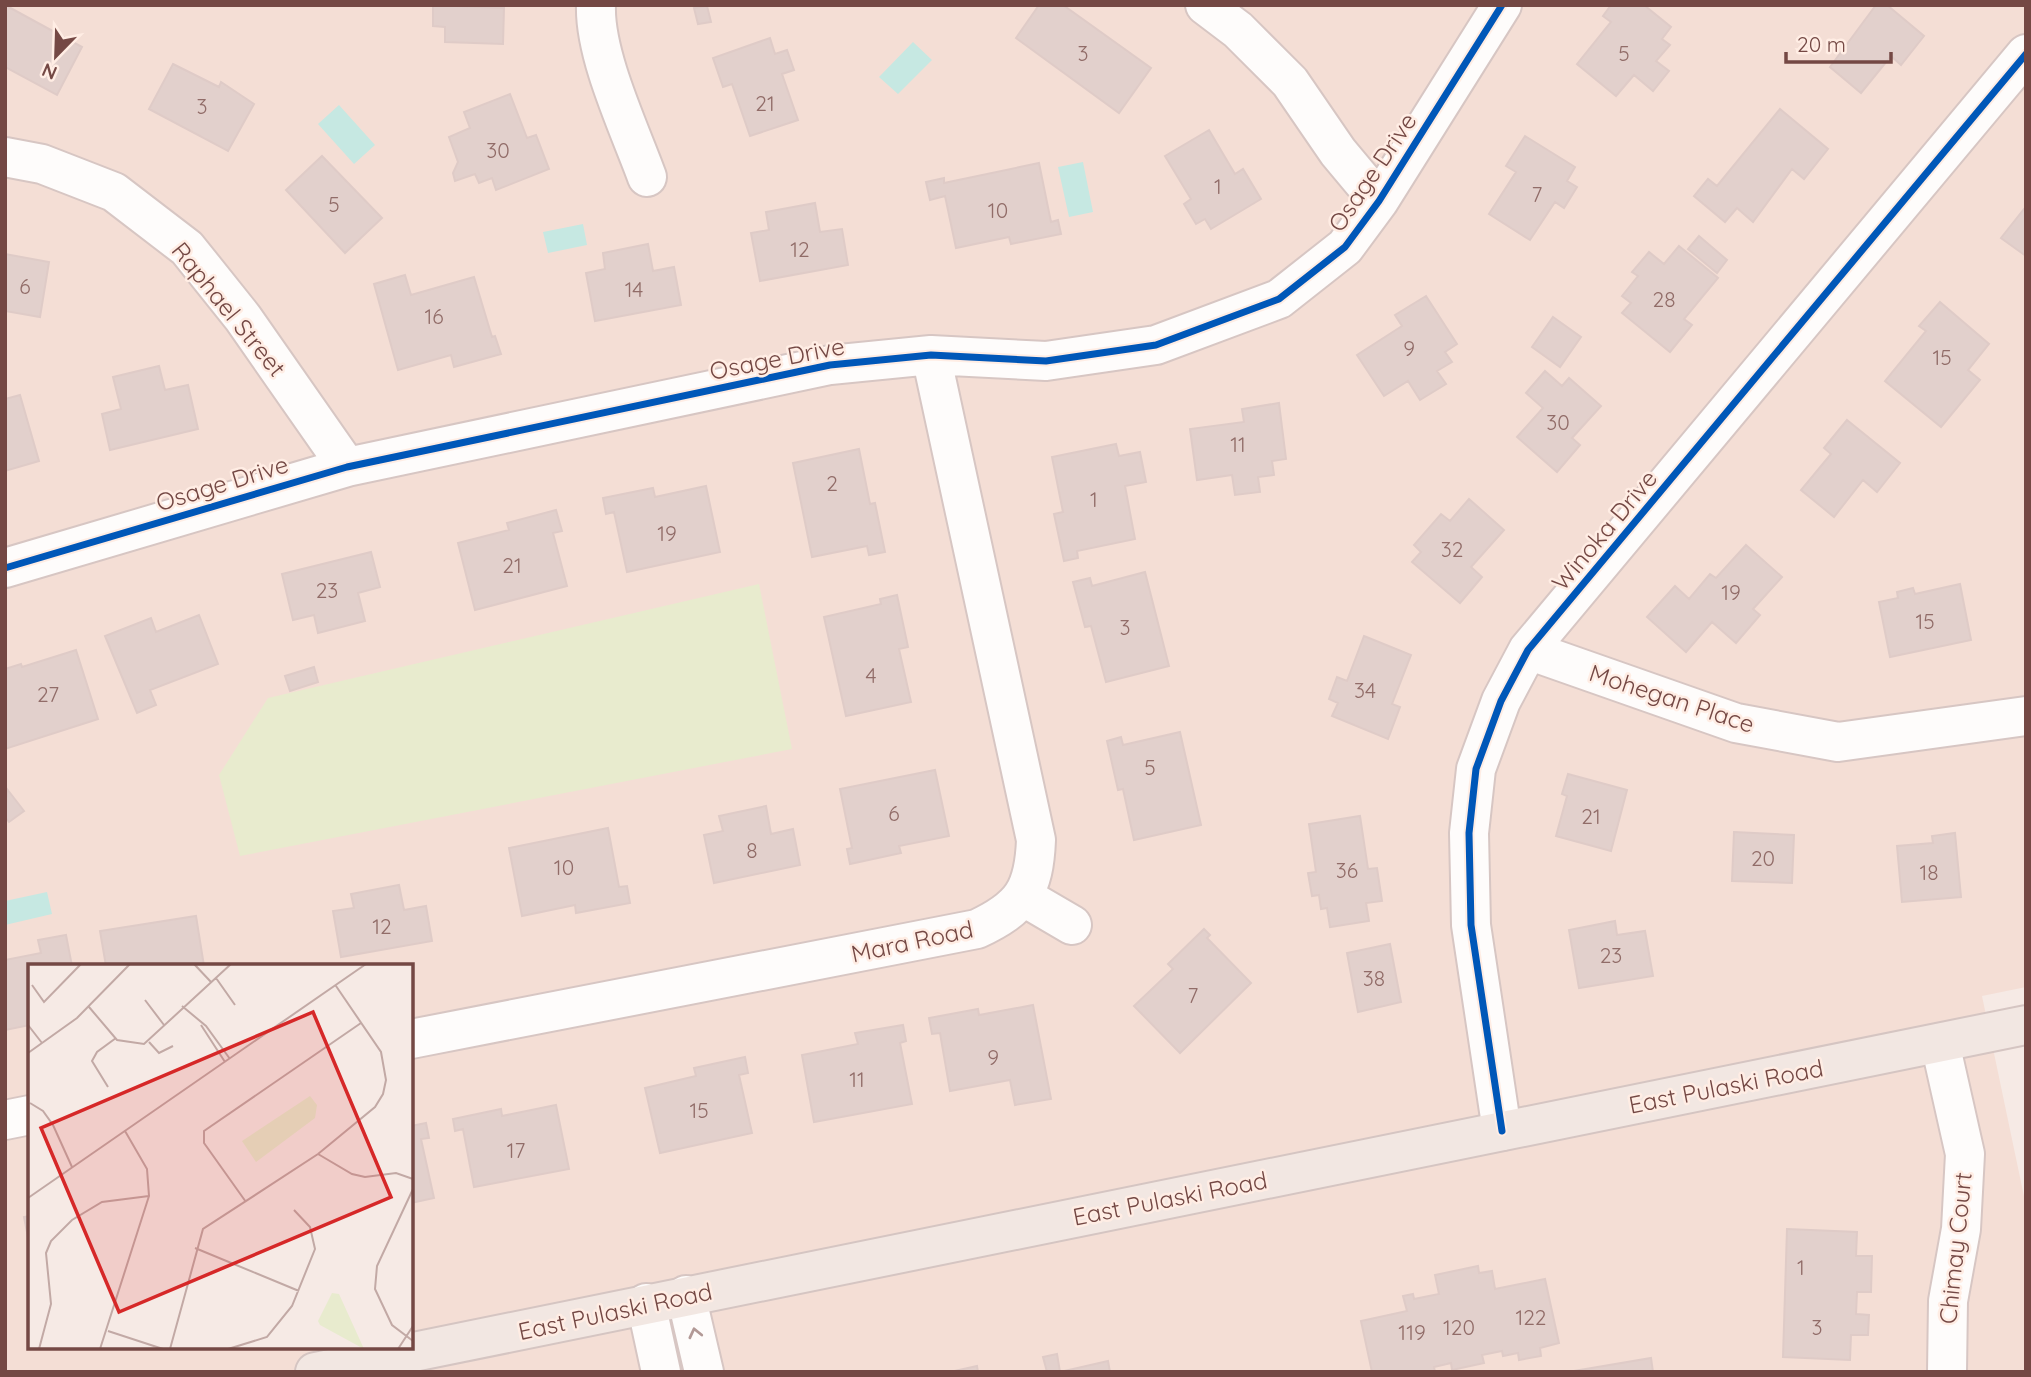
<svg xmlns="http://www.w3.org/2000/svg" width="2031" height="1377" font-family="Quicksand,sans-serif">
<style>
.residential{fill:#f4ded5;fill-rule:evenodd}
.green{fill:#e8ebce}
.water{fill:#c6e8e2}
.building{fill:#e2d0cc;stroke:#dfcbc7;stroke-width:2}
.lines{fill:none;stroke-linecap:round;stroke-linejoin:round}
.minor-casing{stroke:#d7c6c3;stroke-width:42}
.major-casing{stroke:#d5c5c2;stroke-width:42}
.minor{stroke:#fefcfb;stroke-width:38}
.major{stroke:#f2e7e2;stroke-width:38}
.cycleway-casing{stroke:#ffede4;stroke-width:11}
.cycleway{stroke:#0057b8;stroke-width:7}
.oneway{stroke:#b29996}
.labels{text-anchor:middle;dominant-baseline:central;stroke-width:5;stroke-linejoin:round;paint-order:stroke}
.number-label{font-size:21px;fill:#916c68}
.street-label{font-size:24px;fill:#744844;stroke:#ffede4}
.inset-road{fill:none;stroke:#c2a9a5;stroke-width:2}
.view{fill:#d62828;fill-opacity:0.15;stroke:#d62828;stroke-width:3.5}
.inset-edge{fill:none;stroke:#744844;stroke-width:3.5}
</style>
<rect width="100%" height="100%" fill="#f6eae5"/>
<path class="residential" d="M5,5H2026V987L1982,996L2026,1206V1372H5ZM30,966H411V1347H30Z"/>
<path class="green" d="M759,584L792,749L240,856L219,775L268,698Z"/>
<path class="water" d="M913,42L932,60L898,94L879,77Z
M339,105L375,145L354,164L318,124Z
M1083,162L1093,212L1069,217L1058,167Z
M583,224L587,245L548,253L543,232Z
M47,892L52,914L5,925V901Z"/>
<path class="building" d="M5,5L82,47L57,95L5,67Z
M433,5L504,8L503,44L445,42V27L433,26Z
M1039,5H1063L1151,68L1119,113L1016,38Z
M1611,5H1644L1671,27L1662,39L1670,45L1656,61L1669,71L1653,91L1634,75L1616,96L1577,64L1611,22L1603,16Z
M1876,5H1887L1924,36L1901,65L1891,56L1861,93L1830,67Z
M707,6L711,22L698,24L694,8Z
M770,38L775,54L787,50L794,70L782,74L798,120L750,136L732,84L723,87L713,58Z
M173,64L219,87L221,82L254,104L228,151L149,109Z
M510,94L527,138L536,135L549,169L496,190L492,178L479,183L475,174L455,181L453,173L458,162L449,137L470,128L464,112Z
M1780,109L1828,149L1804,179L1792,169L1753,222L1737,208L1725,222L1694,196L1708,179L1717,186Z
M1209,130L1235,174L1243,169L1261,199L1211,229L1205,219L1196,224L1184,204L1191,199L1165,156Z
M1525,136L1575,167L1567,181L1577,187L1564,208L1555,202L1530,240L1489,214L1516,172L1506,166Z
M322,156L382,218L345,253L286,190Z
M1039,163L1051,222L1058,220L1061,234L1011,244L1009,237L956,248L945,196L930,200L926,182L944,178V183Z
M815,203L820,232L842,229L848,265L760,281L751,233L769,230L766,212Z
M2024,209L2026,210V256L2001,238Z
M1699,236L1727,260L1717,273L1688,249Z
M648,244L653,271L674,267L681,305L595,321L586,273L605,269L603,253Z
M1679,246L1718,278L1684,319L1692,325L1670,352L1622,313L1631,303L1622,296L1638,276L1632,272L1649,252L1664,264Z
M5,254L49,262L40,317L5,311Z
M405,275L411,295L474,277L492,337L495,336L501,354L454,367L451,355L398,370L374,284Z
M1426,296L1457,344L1445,352L1452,362L1437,371L1446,384L1420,400L1408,381L1384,396L1357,355L1402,326L1395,315Z
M1940,302L1989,344L1968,370L1980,380L1941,427L1885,381L1926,331L1919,326Z
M1553,317L1581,337L1560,367L1532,347Z
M159,366L165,390L188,385L198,429L110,450L102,414L121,409L113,377Z
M1545,371L1562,386L1569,378L1601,406L1572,438L1580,445L1557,472L1517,437L1543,408L1526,393Z
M20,395L39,461L5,471V399Z
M1279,403L1286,459L1272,461L1274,475L1258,477L1260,492L1235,495L1232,475L1197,480L1190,429L1244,422L1242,409Z
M1847,420L1900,463L1877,492L1863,480L1834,517L1801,490L1831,454L1824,448Z
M1116,444L1119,456L1140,452L1146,482L1125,486L1135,539L1077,551L1078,558L1064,561L1054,514L1063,512L1052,457Z
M859,449L870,504L875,503L885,552L869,555L867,546L812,557L793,463Z
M706,486L720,552L627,572L614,512L606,514L603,498L653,488L655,497Z
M1469,499L1504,530L1471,567L1482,577L1460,603L1412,562L1421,552L1414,545L1441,514L1450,521Z
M556,510L562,531L553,533L567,586L475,610L458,543L509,530L507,523Z
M1746,545L1782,577L1753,609L1760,615L1736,643L1712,622L1686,652L1647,617L1675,586L1689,599L1710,574L1716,578Z
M371,552L380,587L358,593L365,621L318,633L314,615L293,620L282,574Z
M1145,572L1169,666L1106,682L1091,626L1085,627L1073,582L1090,578L1092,586Z
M1960,584L1971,640L1890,657L1879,602L1898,598L1897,592L1913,588L1915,594Z
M897,595L908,647L899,649L911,702L846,716L824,617L881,604L880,599Z
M199,615L218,664L150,690L156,705L137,713L105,636L151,618L156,632Z
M1364,636L1411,655L1392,704L1400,707L1388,739L1332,716L1338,703L1329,699L1337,677L1347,681Z
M76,650L98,719L5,749V669L21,664L22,667Z
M314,667L318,682L290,691L285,676Z
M1180,732L1201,825L1134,840L1123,789L1118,790L1107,741L1121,737L1123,745Z
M935,770L949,836L899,846L901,853L850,864L847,849L852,848L840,789Z
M1568,774L1627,790L1611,851L1556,836L1567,796L1562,794Z
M7,789L24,811L9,822L5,817Z
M766,806L771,834L793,829L800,865L714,883L704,835L723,831L719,816Z
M1360,816L1368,869L1377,868L1382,901L1366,903L1369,921L1330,927L1327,908L1321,909L1319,895L1312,896L1308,873L1316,872L1309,824Z
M608,828L619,887L627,886L630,903L576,913L575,905L522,916L509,848Z
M1734,832L1794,835L1792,883L1732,881Z
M1955,833L1961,897L1902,902L1897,846L1933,843L1932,836Z
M399,885L404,910L426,906L432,941L341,957L333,911L354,908L351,894Z
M196,916L204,966H106L100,931Z
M1615,921L1617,935L1645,931L1653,976L1579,988L1569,930Z
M1204,929L1210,935L1207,938L1251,983L1180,1053L1134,1006L1173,969L1168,964Z
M66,935L72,966H30V1025L5,1030V960L41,953L38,940Z
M1390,944L1401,1002L1358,1012L1347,953Z
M1033,1005L1051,1099L1015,1105L1010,1080L950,1091L940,1033L932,1034L929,1018L978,1009L979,1015Z
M903,1025L906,1041L900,1043L912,1104L814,1122L802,1055L858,1044L855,1033Z
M745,1057L748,1073L739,1075L752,1133L660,1153L645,1088L696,1076L694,1068Z
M556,1105L569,1169L474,1187L463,1129L455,1131L453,1119L501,1109L502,1116Z
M426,1123L429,1138L421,1139L434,1198L411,1203V1126Z
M30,1216V1247L24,1217Z
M1787,1229L1857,1232L1856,1256H1872L1871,1292H1857L1856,1314L1869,1315L1868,1335H1851L1850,1360L1783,1357Z
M1478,1266L1479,1273L1492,1271L1495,1289L1545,1279L1559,1343L1540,1348L1541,1356L1519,1360L1518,1353L1503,1356L1502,1351L1482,1355L1484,1363L1452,1370L1451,1363L1434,1367L1435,1372H1372L1361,1321L1407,1311L1403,1296L1413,1294L1414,1299L1439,1294L1435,1275Z
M1057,1354L1060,1372L1108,1361L1110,1372H1047L1043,1357Z
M1651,1358L1653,1372H1568Z
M977,1366L978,1372H950Z"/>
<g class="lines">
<g class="minor-casing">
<path id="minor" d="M596,5C594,55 630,130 647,177
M1205,5L1238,30L1290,82L1338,152L1379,201
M5,157L42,164L114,192L187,248L243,318L347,467
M5,568L347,467L830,365L931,355L1046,361L1156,345L1279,299L1345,247L1379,201L1502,5
M1528,650L1736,723L1838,742L2026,716
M1024,897L1072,925
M411,1039L977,929C1022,908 1034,890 1036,840L931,355
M1940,1043L1965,1154L1961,1229L1948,1301L1947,1372
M5,1120L30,1115
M1502,1131L1471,925L1469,833L1476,769L1501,701L1528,650L2026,54
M686,1295L704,1372
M646,1303L661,1372"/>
</g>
<g class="major-casing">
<path id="major" d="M315,1372L2026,1025"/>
</g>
<use href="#minor" class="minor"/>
<use href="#major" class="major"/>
<g class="cycleway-casing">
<path id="cycleway" d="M5,568L347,467L830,365L931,355L1046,361L1156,345L1279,299L1345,247L1379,201L1502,5
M1502,1131L1471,925L1469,833L1476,769L1501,701L1528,650L2026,54"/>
</g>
<use href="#cycleway" class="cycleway"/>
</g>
<defs><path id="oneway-chevron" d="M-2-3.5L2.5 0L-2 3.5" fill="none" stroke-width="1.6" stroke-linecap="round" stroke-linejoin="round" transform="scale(1.75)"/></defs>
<use class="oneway" href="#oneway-chevron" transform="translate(695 1333) rotate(-103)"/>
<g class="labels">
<g class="number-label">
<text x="1083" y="53">3</text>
<text x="1624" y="53">5</text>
<text x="765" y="103">21</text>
<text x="202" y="106">3</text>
<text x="498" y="150">30</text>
<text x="1218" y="186">1</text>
<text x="1537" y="194">7</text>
<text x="334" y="204">5</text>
<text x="998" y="210">10</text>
<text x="800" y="249">12</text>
<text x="25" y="286">6</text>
<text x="634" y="289">14</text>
<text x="1664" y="299">28</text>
<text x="434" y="316">16</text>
<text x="1409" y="348">9</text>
<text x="1942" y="357">15</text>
<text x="1558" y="422">30</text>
<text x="1238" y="444">11</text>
<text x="832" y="483">2</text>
<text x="1094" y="499">1</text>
<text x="667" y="533">19</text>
<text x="1452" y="549">32</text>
<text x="512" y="565">21</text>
<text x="327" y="590">23</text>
<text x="1731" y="592">19</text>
<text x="1925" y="621">15</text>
<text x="1125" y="627">3</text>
<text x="871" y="675">4</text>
<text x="1365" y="690">34</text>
<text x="48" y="694">27</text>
<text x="1150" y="767">5</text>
<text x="894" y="813">6</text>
<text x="1591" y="816">21</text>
<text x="752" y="850">8</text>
<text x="1763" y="858">20</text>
<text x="564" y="867">10</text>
<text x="1347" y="870">36</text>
<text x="1929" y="872">18</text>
<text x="382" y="926">12</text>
<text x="1611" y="955">23</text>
<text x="1374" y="978">38</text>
<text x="1193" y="995">7</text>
<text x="993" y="1057">9</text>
<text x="857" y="1079">11</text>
<text x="699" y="1110">15</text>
<text x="516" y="1150">17</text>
<text x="1801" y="1267">1</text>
<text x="1531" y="1317">122</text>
<text x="1459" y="1327">120</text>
<text x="1817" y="1327">3</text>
<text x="1412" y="1332">119</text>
</g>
<g class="street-label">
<text transform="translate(1372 172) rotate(-56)">Osage Drive</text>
<text transform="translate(229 309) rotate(51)">Raphael Street</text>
<text transform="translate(777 358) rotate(-11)">Osage Drive</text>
<text transform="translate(222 483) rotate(-17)">Osage Drive</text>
<text transform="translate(1604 530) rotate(-50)">Winoka Drive</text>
<text transform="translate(1672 698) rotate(18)">Mohegan Place</text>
<text transform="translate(912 941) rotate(-12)">Mara Road</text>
<text transform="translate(1726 1086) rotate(-11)">East Pulaski Road</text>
<text transform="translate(1170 1198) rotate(-11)">East Pulaski Road</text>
<text transform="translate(1955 1248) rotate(-84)">Chimay Court</text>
<text transform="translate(615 1311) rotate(-12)">East Pulaski Road</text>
</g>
</g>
<g transform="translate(28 964)">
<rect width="385" height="385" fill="#f6eae5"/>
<path d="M282,132L289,141L287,154L228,198L214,177ZM304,329L311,330L336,385L292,361L290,357Z" fill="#e8ebce"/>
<path class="inset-road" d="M166,0L183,18M188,14L207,41M4,21L16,38L53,0M117,36L136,61M154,42L178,62L202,95M61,43L89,76L116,80L203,0M0,61L14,79M173,61L197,98M121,78L131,89L145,82M0,89L49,54L102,0M80,123L64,97L69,88L88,74M2,139L15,147L25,161L44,203M290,190L324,210L337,213L368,209L385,215M385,225L349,302L347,325L364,361L385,377M0,234L338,0M218,238L176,179V167L333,59M167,284L271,327M80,367L135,385M11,385L23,340L18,289L23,277L44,256L74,238L121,232M72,385L121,232L119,205L97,167M142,385L175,265L290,190L347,143L355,130L358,116L353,88L308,22M200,385L239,373L264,342L287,285L282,263L266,246M370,385L385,362"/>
<path class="view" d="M285,48L363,233L91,348L13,164Z"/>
<rect width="385" height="385" class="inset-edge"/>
</g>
<rect width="2031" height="1377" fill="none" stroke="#744844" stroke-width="14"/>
<g transform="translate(56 56) rotate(203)" stroke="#ffede4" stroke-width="5" paint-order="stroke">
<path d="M0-5L12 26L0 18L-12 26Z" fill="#744844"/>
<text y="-10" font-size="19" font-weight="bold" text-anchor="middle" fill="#744844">N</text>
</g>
<path d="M1786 52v10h105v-10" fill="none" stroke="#744844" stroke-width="3.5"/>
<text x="1797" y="52" font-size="21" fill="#744844" stroke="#ffede4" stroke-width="5" paint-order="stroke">20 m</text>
</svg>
